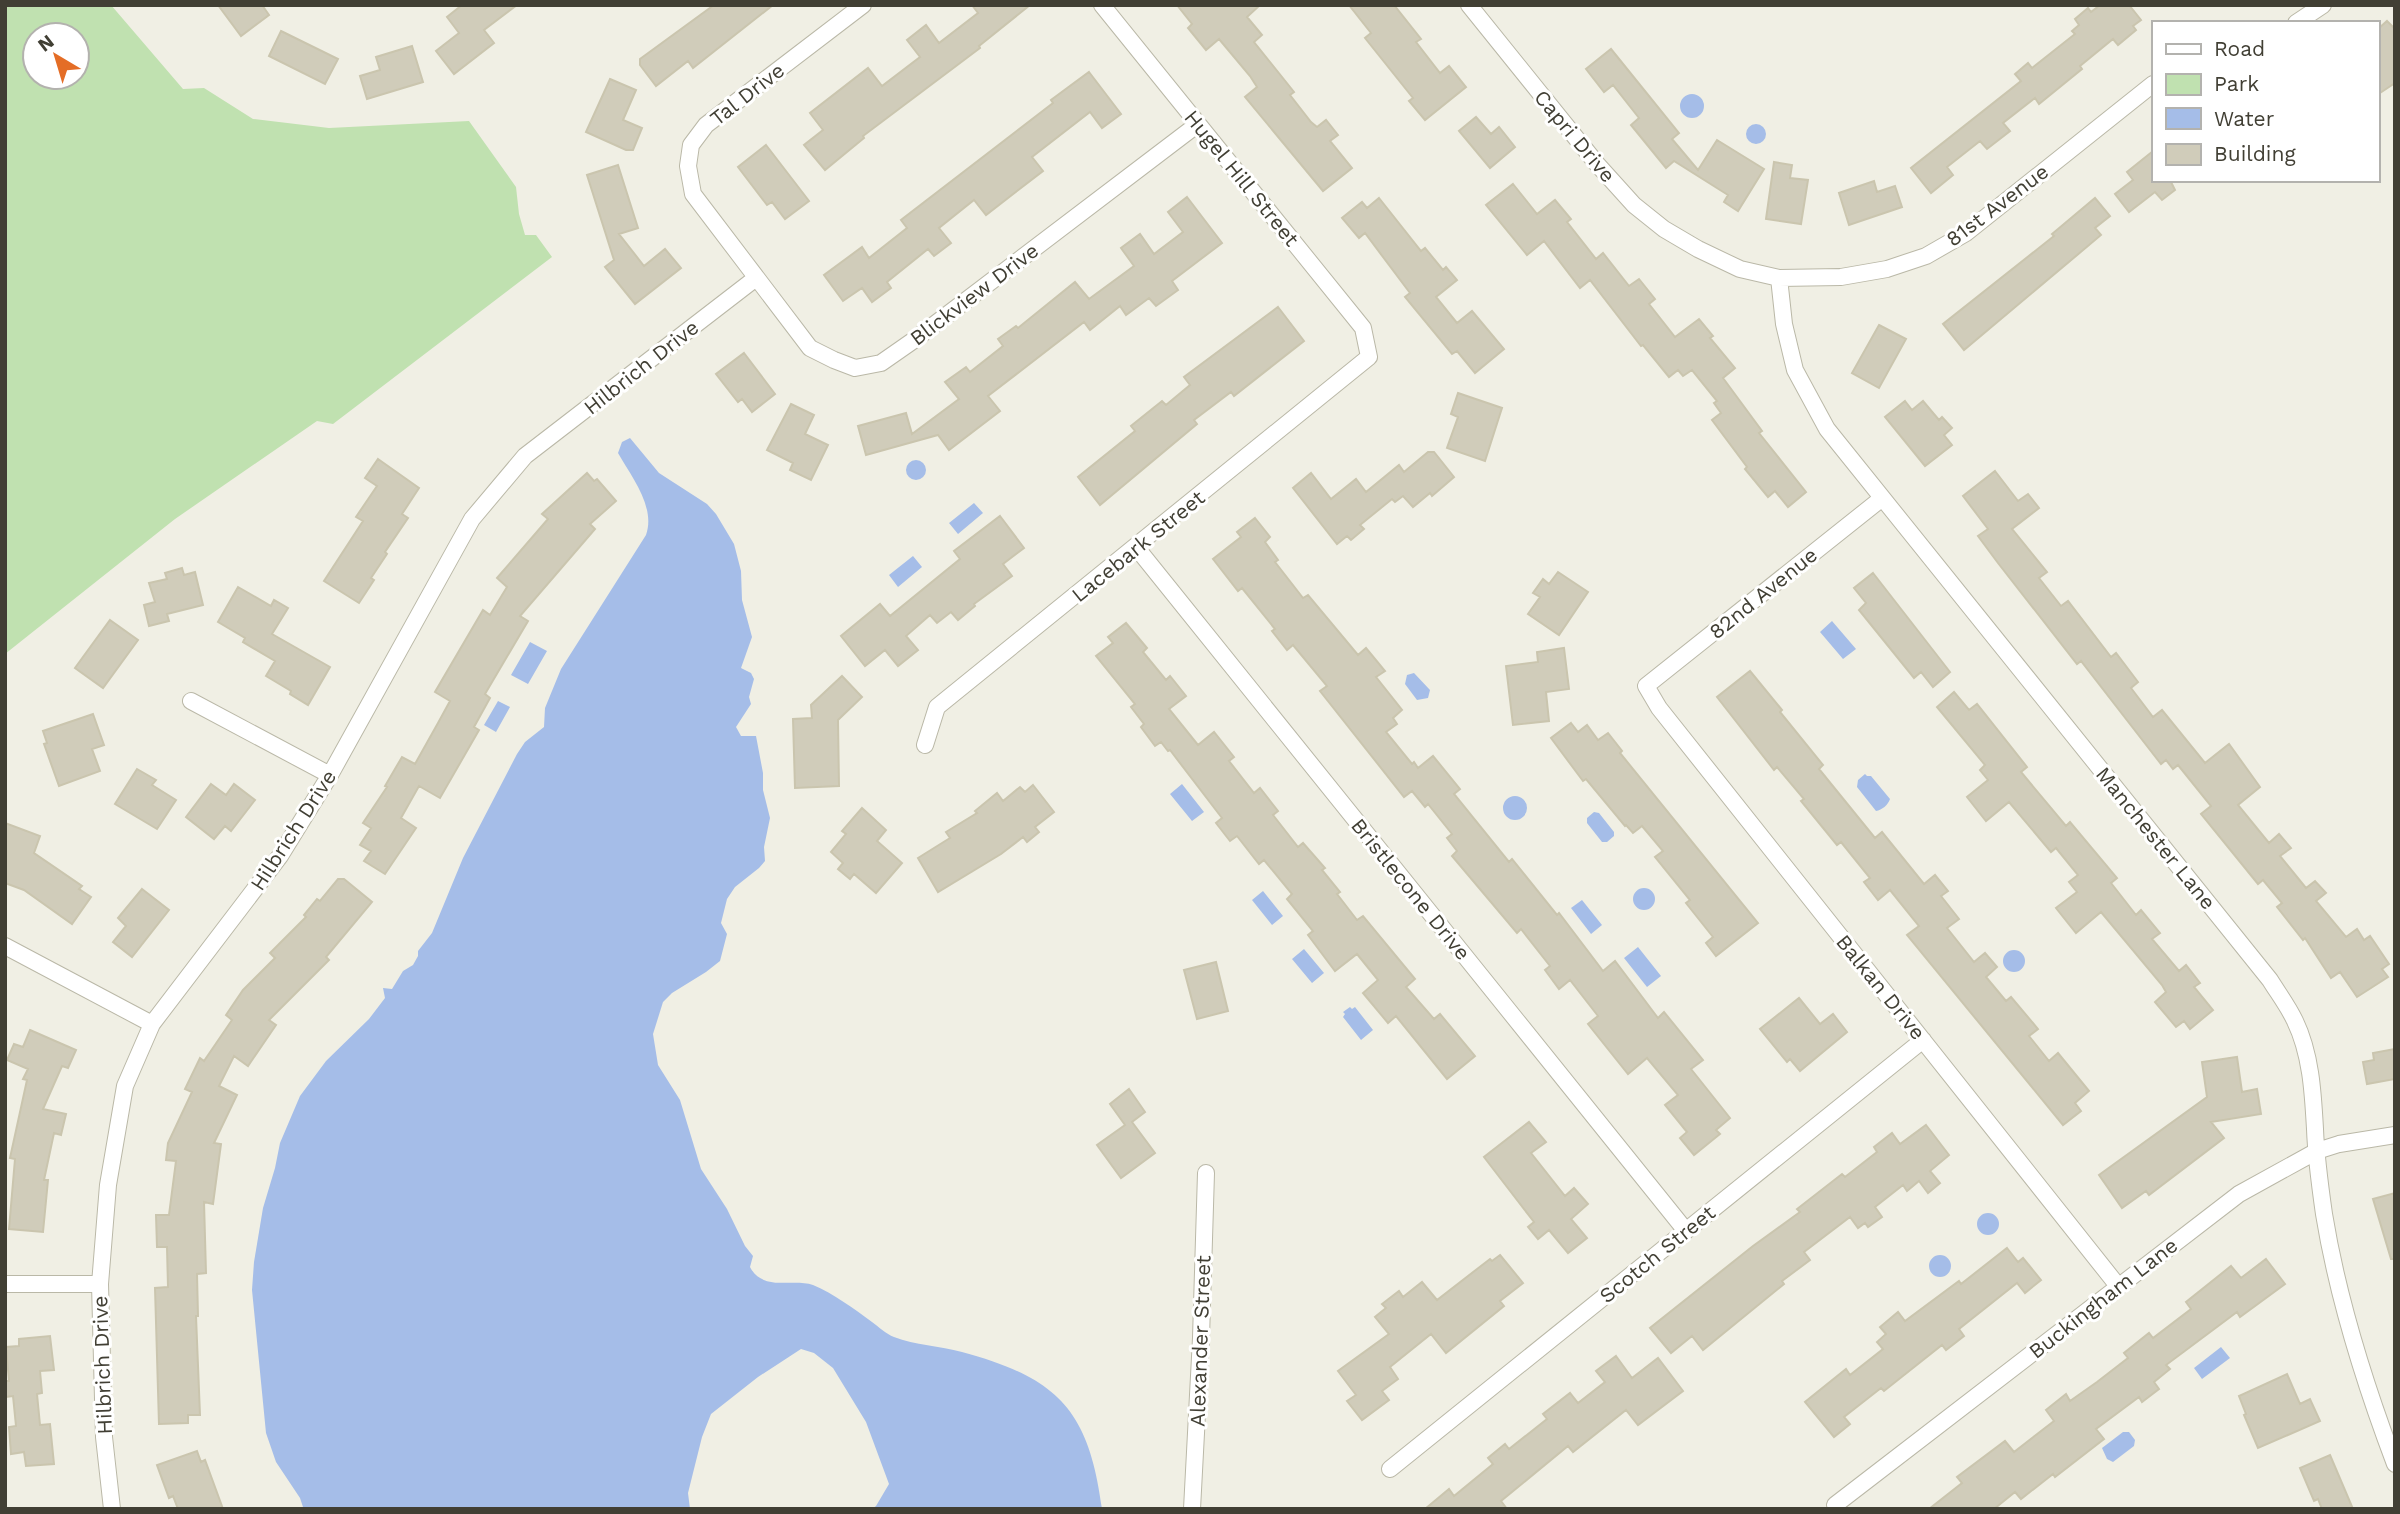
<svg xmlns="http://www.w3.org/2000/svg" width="2400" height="1514" font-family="'Work Sans',sans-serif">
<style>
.green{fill:#c0e1b0;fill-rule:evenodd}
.water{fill:#a5bde8}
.building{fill:#d0ccba;stroke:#cac5ae;stroke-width:2}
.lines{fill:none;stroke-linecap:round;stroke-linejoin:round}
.minor-casing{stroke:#bab8a7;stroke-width:18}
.minor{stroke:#fff;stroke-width:16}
.labels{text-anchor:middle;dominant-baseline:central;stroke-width:6;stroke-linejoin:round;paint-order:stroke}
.street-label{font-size:21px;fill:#413f34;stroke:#fff}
</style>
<rect width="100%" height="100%" fill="#f0efe4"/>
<path class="green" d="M5,5H111L183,89L204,88L253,119L329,128L469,121L516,187L519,214L525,235H536L552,257L333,424L317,421L175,519L5,654ZM35,35H77V77H35Z"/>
<path class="water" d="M1680 106a12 12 0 1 1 24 0a12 12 0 1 1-24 0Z
M1746 134a10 10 0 1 1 20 0a10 10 0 1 1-20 0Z
M630,438L659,473L707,504L716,514L734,544L741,571L742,600L752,637L741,668L751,673L754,679L749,697L751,704L736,727L741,736H756L763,773V790L770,818L764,847L765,861L759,868L735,887L727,899L721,923L727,934L720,961L706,972L672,993L663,1002L653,1034L658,1065L680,1100L701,1169L727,1209L745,1246L753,1256L750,1267C763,1292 793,1278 813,1285C834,1294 853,1308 872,1322C879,1327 886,1334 894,1337C915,1345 940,1346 962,1352C1058,1378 1089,1410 1102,1509H872L876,1506L889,1484L866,1422L833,1368L814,1353L801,1349L758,1377L711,1414L702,1437L688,1493L690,1509H313L303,1507L300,1498L276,1462L266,1433L252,1290L254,1262L263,1208L275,1168L280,1143L300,1096L326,1061L369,1019L385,998L383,988L392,989L403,971L413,965L418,956V951L432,933L463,858L517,754L525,742L544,727L545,708L561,669L646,535C656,507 631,476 618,453L622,442Z
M906 470a10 10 0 1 1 20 0a10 10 0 1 1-20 0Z
M974,503L983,513L958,534L949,523Z
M913,556L922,567L898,587L889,575Z
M1832,621L1856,649L1843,659L1820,632Z
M530,642L547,651L528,684L511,675Z
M1414,673L1430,690L1428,698L1417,700L1405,684L1407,675Z
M498,701L510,707L496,732L484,725Z
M1865,774L1867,776H1871L1890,799C1888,805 1882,810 1876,811L1857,787L1858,780Z
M1182,784L1204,812L1192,821L1170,794Z
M1503 808a12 12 0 1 1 24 0a12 12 0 1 1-24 0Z
M1594,812L1599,813L1614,832V836L1607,842H1602L1587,823V818Z
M1633 899a11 11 0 1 1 22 0a11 11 0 1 1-22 0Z
M1263,891L1283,916L1272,925L1252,900Z
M1582,900L1602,925L1591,934L1571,908Z
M1638,947L1661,976L1647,987L1624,958Z
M1304,949L1324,973L1312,983L1292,959Z
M2003 961a11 11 0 1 1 22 0a11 11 0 1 1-22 0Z
M1350,1007L1352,1009L1355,1007L1373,1030L1361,1040L1343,1017L1345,1014L1343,1012Z
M1977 1224a11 11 0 1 1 22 0a11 11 0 1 1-22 0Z
M1929 1266a11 11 0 1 1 22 0a11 11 0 1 1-22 0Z
M2221,1347L2230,1358L2202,1379L2194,1368Z
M2123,1432H2129L2135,1440L2134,1446L2113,1462L2107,1459L2102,1448Z"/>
<path class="building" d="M218,5H262L269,15L241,36Z
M462,5H517L484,30L494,43L454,74L436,51L459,33L447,17Z
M714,5H773L693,68L688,61L656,86L640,65V59Z
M972,5H1030L979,46L980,48L863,136L864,138L825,170L804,145L823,130L810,113L868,68L882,86L920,57L907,40L926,25L939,43L978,13Z
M1177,5H1260L1247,17L1262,35L1254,42L1294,92L1290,95L1311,122L1317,127L1326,120L1338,135L1330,141L1352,168L1323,191L1245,97L1257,87L1250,76L1219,39L1206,50L1188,28L1192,24Z
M1349,5H1394L1421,39L1416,42L1440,73L1449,66L1466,87L1425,120L1409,101L1413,98L1365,38L1371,33Z
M2100,5H2129L2141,20L2133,26L2136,30L2118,45L2113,39L2080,66L2082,69L2039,104L2035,98L2003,123L2010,131L1987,149L1980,141L1947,167L1953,175L1931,193L1911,168L2021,81L2015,74L2028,63L2032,68L2075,34L2072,31L2079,25L2075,19L2088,8L2091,12Z
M2387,21L2395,29V83L2377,95V30Z
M281,31L338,59L325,84L269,56Z
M412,46L423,82L367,99L360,76L380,70L376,57Z
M1611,49L1679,133L1672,139L1698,170L1717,140L1764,169L1738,211L1724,202L1728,195L1674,161L1666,168L1631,125L1639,118L1613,85L1604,92L1586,69Z
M1089,72L1121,114L1102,128L1090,112L1032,157L1043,171L986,215L974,200L939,228L951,243L934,256L928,249L887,282L891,288L872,302L862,288L843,301L824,275L862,247L869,258L907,228L901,220L1053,103L1051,100Z
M610,79L636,90L623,120L642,128L633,150H626L586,132Z
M1476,117L1491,134L1499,127L1515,147L1490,168L1459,131Z
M766,145L809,201L785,219L772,202L767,205L738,167Z
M2153,151V180H2170L2175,190L2162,200L2155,192L2129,212L2115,194L2133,180L2127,172Z
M1774,162L1792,165L1790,178L1808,180L1801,224L1766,219Z
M618,165L638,228L619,234L644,266L665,249L681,268L635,304L605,267L614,260L587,175Z
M1874,181L1877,192L1895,186L1902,207L1849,225L1839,193Z
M1513,184L1537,214L1555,200L1571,219L1567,222L1596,259L1603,253L1629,286L1639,279L1655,299L1649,304L1675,337L1699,319L1713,336L1710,338L1735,368L1723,378L1762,431L1759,433L1806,492L1788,507L1775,491L1768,497L1745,469L1747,467L1712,420L1721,413L1714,403L1717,401L1692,370L1683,376L1678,370L1669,377L1643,345L1641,346L1590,280L1580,288L1544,241L1527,255L1486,205Z
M1187,197L1222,243L1172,281L1178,290L1156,306L1149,298L1126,315L1120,306L1090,330L1084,322L988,396L1000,411L949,450L938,435L866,455L858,426L906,413L912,434L959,399L945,382L966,367L970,372L1003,346L998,339L1016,326L1018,328L1075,282L1089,299L1134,266L1121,248L1140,234L1154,254L1183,232L1168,212Z
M1379,198L1421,251L1425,248L1443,270L1446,267L1457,280L1436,297L1457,323L1472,311L1504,349L1475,373L1457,351L1452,354L1405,297L1410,293L1365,233L1359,238L1342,218L1362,202L1367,208Z
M2095,198L2110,216L2095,228L2101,235L1964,350L1943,324L2054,236L2052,234Z
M1278,307L1304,341L1234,396L1231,392L1194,420L1197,424L1100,505L1078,477L1135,431L1131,426L1162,401L1166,405L1190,385L1184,377Z
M1879,325L1906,339L1879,388L1852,373Z
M744,353L775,394L752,412L742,399L738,402L716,374Z
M1458,393L1502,408L1485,461L1447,448L1458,417L1451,414Z
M1905,401L1912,410L1923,401L1939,420L1942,417L1952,428L1944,435L1952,445L1925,466L1885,417Z
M791,404L814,415L805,434L828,445L811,480L790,470L793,463L767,450Z
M1428,452H1434L1454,477L1432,496L1430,493L1413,507L1403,496L1395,502L1392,499L1360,525L1364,529L1351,540L1347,536L1337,544L1293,488L1311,473L1331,499L1356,479L1366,492L1399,465L1404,472Z
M378,459L419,488L402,514L408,518L385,552L387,554L371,578L374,580L359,603L324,581L363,521L356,517L377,486L365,478Z
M1995,471L2018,501L2028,494L2039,508L2012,529L2047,572L2039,578L2061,606L2068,601L2111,657L2116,653L2138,682L2131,688L2153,717L2162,710L2205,763L2229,744L2260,787L2238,805L2269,843L2279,834L2291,848L2280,856L2306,888L2315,881L2326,893L2316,901L2346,937L2357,929L2364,940L2370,936L2389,964L2382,969L2388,977L2357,997L2340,972L2331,978L2305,938L2303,940L2277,907L2282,903L2263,880L2258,884L2201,814L2211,806L2178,765L2173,769L2166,760L2161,764L2081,661L2077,664L1998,563L1978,536L1988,529L1963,496Z
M587,473L594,481L597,479L616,501L590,524L595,529L520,616L528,621L485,694L490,698L474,727L479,730L440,798L419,786L401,818L416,828L385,874L364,861L371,851L360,845L371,828L363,823L387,787L385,786L402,757L415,764L438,723L450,701L435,692L483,610L490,615L507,587L497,578L548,519L542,514Z
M1000,516L1024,548L1003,564L1012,576L974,604L975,606L958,620L951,612L937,623L930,615L906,636L918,650L898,666L885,650L865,666L841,636L880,604L890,616L960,559L954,551Z
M1255,518L1270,537L1265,542L1278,560L1275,562L1303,598L1308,595L1358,655L1366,648L1385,671L1376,677L1402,710L1393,718L1397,724L1386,732L1412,764L1414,762L1418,768L1433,756L1460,789L1454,794L1509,862L1512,859L1557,915L1559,913L1603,971L1615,961L1658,1018L1664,1012L1703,1060L1691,1069L1730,1118L1716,1130L1720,1134L1694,1155L1680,1138L1687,1132L1665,1105L1678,1095L1647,1058L1628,1074L1588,1024L1598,1016L1570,980L1559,989L1545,970L1550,966L1521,929L1517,933L1452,856L1457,851L1447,838L1452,834L1428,804L1425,807L1412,791L1404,797L1320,691L1327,686L1293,645L1287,650L1272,631L1275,629L1242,588L1238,591L1213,559L1241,537L1237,532Z
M182,568L184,575L195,572L203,605L167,614L169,621L149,626L144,605L155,602L149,583L167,579L165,573Z
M1558,572L1588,592L1559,635L1528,614L1540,597L1533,593L1543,579L1549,584Z
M1873,573L1950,672L1933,687L1921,672L1914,678L1859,610L1866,603L1854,588Z
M238,587L271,606L274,600L288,608L272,634L330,667L308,705L290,694L291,691L266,676L275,661L243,642L245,638L218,622Z
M110,620L138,640L103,688L75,668Z
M1126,623L1147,648L1143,652L1166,680L1170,676L1186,696L1169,709L1198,745L1214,732L1234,757L1229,761L1254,793L1260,788L1278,811L1273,815L1298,847L1303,843L1325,868L1322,870L1340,892L1337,894L1357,920L1363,916L1415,979L1406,987L1434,1019L1440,1014L1475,1056L1447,1079L1396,1016L1388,1023L1363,993L1378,980L1357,954L1335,971L1308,935L1313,931L1287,899L1292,894L1264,860L1259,864L1237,836L1230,841L1216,823L1222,818L1170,750L1168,751L1161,742L1155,746L1141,727L1144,724L1131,707L1135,704L1096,656L1113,643L1108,637Z
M1564,648L1569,689L1546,692L1549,721L1513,725L1506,666L1538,662L1537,652Z
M1750,671L1782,710L1780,712L1823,765L1819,769L1875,838L1882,832L1924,884L1935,875L1948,891L1941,896L1959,919L1947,928L1974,962L1985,953L1997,967L1986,977L2006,1001L2011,997L2038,1029L2029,1036L2049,1061L2058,1053L2089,1091L2075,1103L2081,1111L2063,1125L1907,935L1919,926L1890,890L1878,900L1864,882L1870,878L1841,842L1837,845L1801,801L1804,799L1777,767L1774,770L1717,697Z
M842,676L862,697L838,720L839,786L795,788L793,719L812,718L811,705Z
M1954,692L1969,710L1977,704L2027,767L2021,772L2066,826L2070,822L2117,878L2111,883L2136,915L2141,910L2160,933L2152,939L2179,971L2186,965L2200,983L2194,987L2213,1010L2190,1029L2184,1021L2176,1027L2155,1002L2166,992L2162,985L2101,912L2076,933L2056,908L2077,892L2069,882L2078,875L2056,848L2051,852L2009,802L1986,821L1967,797L1988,780L1980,770L1985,765L1937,707Z
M93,714L104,745L92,749L100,771L59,786L44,744L47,743L43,731Z
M1571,723L1578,732L1587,725L1598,740L1608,733L1622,751L1620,753L1758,923L1716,956L1706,943L1713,937L1686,903L1690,900L1655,857L1663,851L1642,826L1633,833L1626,825L1625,826L1586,779L1583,781L1551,738Z
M137,769L156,780L152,785L176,800L157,829L115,804Z
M211,784L226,795L234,784L255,800L231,831L225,826L214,839L186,817Z
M1033,785L1054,812L1035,827L1039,832L1027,842L1023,837L1001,854L938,892L918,858L950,838L946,832L977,813L975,811L997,793L1003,801L1020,787L1025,792Z
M862,808L886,830L877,841L902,863L876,893L854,874L850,879L838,869L843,863L831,852L846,834L842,831Z
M5,823L40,836L34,853L82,886L79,889L91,897L72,924L24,890L5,883Z
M338,879H344L372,902L326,957L329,960L269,1020L276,1025L248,1066L234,1056L219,1086L237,1095L214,1143L221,1144L213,1204L204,1202L206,1273L197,1274L198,1316H196L200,1415H188V1423L159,1424L155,1288L168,1287L167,1247H157L156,1215H169L176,1161L166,1160L168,1143L192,1092L185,1089L200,1058L204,1061L232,1020L226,1015L243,990L275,958L270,953L306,917L304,915L317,899L320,901Z
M142,889L169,910L132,957L113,942L126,926L118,918Z
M1216,962L1228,1011L1197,1019L1184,970Z
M1799,998L1820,1024L1833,1014L1847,1032L1800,1071L1790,1059L1787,1062L1760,1029Z
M30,1030L76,1050L68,1068L62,1066L43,1109L66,1114L61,1135L54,1133L44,1180H48L43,1232L9,1229L15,1159L10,1158L27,1080L23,1079L28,1069L7,1060L14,1044L23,1047Z
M2395,1049V1079L2367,1084L2363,1062L2374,1060L2373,1053Z
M2237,1057L2242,1092L2257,1089L2261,1114L2211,1122L2224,1138L2149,1195L2146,1191L2122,1208L2099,1175L2207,1097L2202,1062Z
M1129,1089L1145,1112L1132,1122L1155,1153L1121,1178L1097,1145L1125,1125L1110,1104Z
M1529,1122L1546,1142L1531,1153L1565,1196L1574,1188L1588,1204L1571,1219L1587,1238L1568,1253L1549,1230L1538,1239L1528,1227L1534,1222L1484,1157Z
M1926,1125L1949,1155L1930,1171L1940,1183L1928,1193L1919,1181L1907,1191L1903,1185L1875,1207L1882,1217L1868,1227L1865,1223L1858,1228L1850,1217L1804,1252L1810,1260L1782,1281L1784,1284L1703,1350L1692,1336L1671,1353L1650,1328L1753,1246L1800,1212L1797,1209L1842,1174L1845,1177L1877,1152L1874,1147L1892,1133L1900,1144Z
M2395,1193V1259H2391L2373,1199Z
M2007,1248L2018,1262L2023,1258L2041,1280L2025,1293L2017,1283L1959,1329L1964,1336L1946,1350L1942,1345L1884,1391L1881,1388L1844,1417L1850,1424L1834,1437L1805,1402L1846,1369L1850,1375L1883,1349L1877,1342L1886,1334L1880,1327L1898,1312L1905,1321L1959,1281L1961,1284Z
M1500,1255L1523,1283L1500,1301L1504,1306L1446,1353L1431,1334L1390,1367L1398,1379L1382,1391L1389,1400L1362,1420L1347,1401L1356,1395L1338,1371L1389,1334L1375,1317L1386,1308L1382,1304L1399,1291L1403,1297L1422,1282L1437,1300L1490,1259L1492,1261Z
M2266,1259L2285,1284L2240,1317L2237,1312L2166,1365L2170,1369L2154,1382L2159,1389L2142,1402L2139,1397L2096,1429L2104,1439L2055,1477L2053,1474L2021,1499L2015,1492L1994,1509H1929L1962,1483L1957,1477L2005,1441L2014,1452L2054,1421L2046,1410L2066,1394L2070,1401L2097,1382L2128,1358L2124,1353L2149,1333L2153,1338L2191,1309L2186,1302L2231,1266L2241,1278Z
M50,1336L54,1370L40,1371L42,1393L37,1394L40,1425L50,1424L54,1464L26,1466L24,1452L11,1454L9,1427L16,1426L13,1396L5,1397V1381H9L6,1347L19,1346V1339Z
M1616,1356L1632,1378L1658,1358L1683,1391L1638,1425L1626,1410L1573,1452L1568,1446L1501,1501L1507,1509H1425L1449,1489L1454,1496L1493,1464L1488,1458L1505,1444L1509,1449L1547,1419L1543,1414L1570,1393L1578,1403L1605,1382L1596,1371Z
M2287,1374L2300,1404L2310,1399L2320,1421L2258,1448L2244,1415L2246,1414L2239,1396Z
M197,1451L201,1462L205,1460L223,1509H178L173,1496L169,1498L157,1465Z
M2330,1455L2353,1509H2322L2318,1499L2314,1501L2300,1468Z"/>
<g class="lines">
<g class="minor-casing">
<path id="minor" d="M863,5L706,125L691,145L688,166L693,194L810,348L834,360L855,368L881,363L914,340L1198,124
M1469,5L1597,164L1634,205L1664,229L1698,249L1740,269L1779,278L1841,277L1887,269L1926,256L1966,233L2153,84
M2296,23L2323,5
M1779,278L1784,324L1795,370L1827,429L2270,980C2278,993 2288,1006 2295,1021C2311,1054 2313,1093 2315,1129C2316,1157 2320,1186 2324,1214C2338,1300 2364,1382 2395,1464
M1881,499L1646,686L1659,708L2118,1286
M1136,547L1686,1231
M191,701L330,775
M925,745L937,707L1369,357L1363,328L1102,5
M5,946L152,1024
M5,1284H100
M1390,1469L1923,1040
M1835,1505L2239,1194L2317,1151L2339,1144L2395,1135
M112,1509L104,1437L100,1284L108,1185L125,1086L152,1024L280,856L330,775L472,519L525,456L756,278
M1192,1509L1201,1338L1206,1173"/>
</g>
<use href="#minor" class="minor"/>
</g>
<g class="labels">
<g class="street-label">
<text transform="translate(747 94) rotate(-38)">Tal Drive</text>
<text transform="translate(1575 136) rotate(50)">Capri Drive</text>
<text transform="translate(1242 178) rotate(51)">Hugel Hill Street</text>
<text transform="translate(1997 205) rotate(-37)">81st Avenue</text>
<text transform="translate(974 294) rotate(-37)">Blickview Drive</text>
<text transform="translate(641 367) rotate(-38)">Hilbrich Drive</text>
<text transform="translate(1138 546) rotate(-39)">Lacebark Street</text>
<text transform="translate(1763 593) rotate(-39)">82nd Avenue</text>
<text transform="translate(293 830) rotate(-57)">Hilbrich Drive</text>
<text transform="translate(2156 838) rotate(51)">Manchester Lane</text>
<text transform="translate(1411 889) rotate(51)">Bristlecone Drive</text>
<text transform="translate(1881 987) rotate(51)">Balkan Drive</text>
<text transform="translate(1657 1254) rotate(-39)">Scotch Street</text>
<text transform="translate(2103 1298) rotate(-38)">Buckingham Lane</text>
<text transform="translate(1200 1341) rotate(-88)">Alexander Street</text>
<text transform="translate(102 1365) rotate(-92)">Hilbrich Drive</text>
</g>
</g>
<rect width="2400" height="1514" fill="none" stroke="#413f34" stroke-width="14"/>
<rect x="2152" y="21" width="228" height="161" fill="#ffffff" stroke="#b3b2ae" stroke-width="2"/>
<rect x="2166" y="44" width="35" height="10" fill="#ffffff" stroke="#b3b2ae" stroke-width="2"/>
<text x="2214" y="56" font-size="21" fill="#413f34">Road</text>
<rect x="2166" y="74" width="35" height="21" fill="#c0e1b0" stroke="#b3b2ae" stroke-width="2"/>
<text x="2214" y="91" font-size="21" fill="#413f34">Park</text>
<rect x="2166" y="108" width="35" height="21" fill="#a5bde8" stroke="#b3b2ae" stroke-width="2"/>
<text x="2214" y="126" font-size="21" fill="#413f34">Water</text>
<rect x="2166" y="144" width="35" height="21" fill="#d0ccba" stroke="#b3b2ae" stroke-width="2"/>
<text x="2214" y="161" font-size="21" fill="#413f34">Building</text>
<g transform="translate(56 56) rotate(322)"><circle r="33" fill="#ffffff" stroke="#b3b2ae" stroke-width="2"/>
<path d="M0-5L12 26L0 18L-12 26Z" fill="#e46d26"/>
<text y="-10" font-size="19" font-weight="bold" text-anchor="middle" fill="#413f34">N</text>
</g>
</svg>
